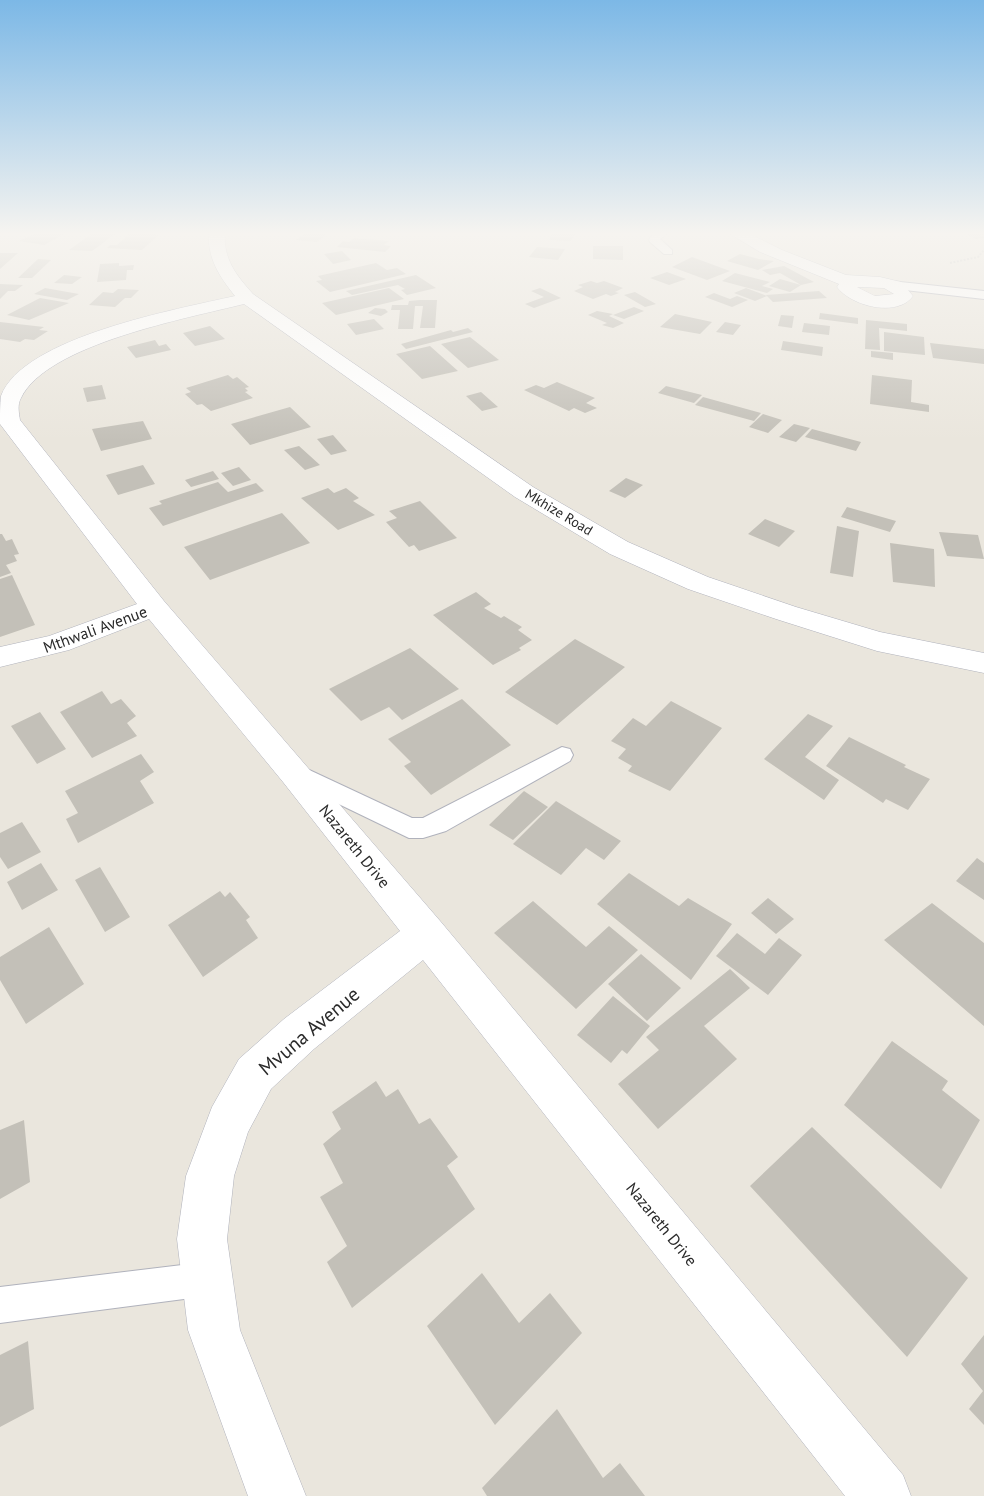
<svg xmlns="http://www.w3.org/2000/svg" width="984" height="1496" font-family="'PT Sans',sans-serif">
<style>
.building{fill:#c3c0b8}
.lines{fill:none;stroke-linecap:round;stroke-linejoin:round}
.lane-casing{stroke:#b0b2bc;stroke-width:2}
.street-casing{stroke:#b0b2bc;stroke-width:1}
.path{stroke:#c3c3c3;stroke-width:2;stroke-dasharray:2 1.5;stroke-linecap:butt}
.lane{fill:#fff;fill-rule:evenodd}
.street{fill:#fff;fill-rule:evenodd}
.labels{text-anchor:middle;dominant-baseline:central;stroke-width:5;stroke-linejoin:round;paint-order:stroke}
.far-street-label{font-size:14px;fill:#2a2a2a;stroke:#fff}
.street-label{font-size:16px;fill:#2a2a2a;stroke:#fff}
.near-street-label{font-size:20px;fill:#2a2a2a;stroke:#fff}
</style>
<rect width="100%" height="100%" fill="#eae6dd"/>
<path class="building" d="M38,232H68L44,245L19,241Z
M94,232H118L92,251L69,250Z
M136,232L159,235L142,250L107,248L110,245H117L130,233Z
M306,232H334L327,234L317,242L296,240Z
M553,232H554L575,234L571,241L549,240Z
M961,232H982L984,235H981L984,238L976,239Z
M354,238L389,241L384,245L391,246L385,252L337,247L343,241L349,242Z
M593,246H623V260L593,259Z
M537,247L565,249L558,260L529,257Z
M342,251L351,260L333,264L324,254Z
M0,253H18L0,269Z
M740,254L759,259L774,261L758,270L727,261Z
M692,257L730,271L707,280L672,267Z
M38,259L51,260L32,278H18Z
M119,263V266L134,265L133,270H127L126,280L97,282L100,264Z
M376,263L387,270L397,268L406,274L330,292L316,281L322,280L318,276Z
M784,266L814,282L801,285L780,273L770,275L762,270Z
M667,272L686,279L669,285L650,278Z
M735,273L770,282L762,286L773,289L767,293L722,281Z
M64,275L82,277L72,284L54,283Z
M416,275L436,288L407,295L401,290L405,289L398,285L352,295L346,291Z
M780,279L801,285L790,292L769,286Z
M591,281L597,283L604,281L623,288L615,292L619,293L611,296L606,294L593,299L574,291L583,287L578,285Z
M0,284L23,285L15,291H8L0,299Z
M45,288L79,294L67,300L34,294Z
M389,288L404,299L336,315L322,303Z
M540,288L561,298L534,308L525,304L544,297L531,291Z
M746,288L767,296L755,301L734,293Z
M118,289L139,290L131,298H125L115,307L89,305L103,292L113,293Z
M819,291L827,298L773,302L766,295Z
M635,292L656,304L645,307L624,295Z
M714,293L730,299L737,296L748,300L732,307L705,297Z
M40,298L69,303L29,320L7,315Z
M420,300H437L435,328H420L423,306H415L413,329H398L400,310H391L392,305H408L409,301Z
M634,307L644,311L624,319L613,315Z
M375,308L385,309L388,312L381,316L368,313Z
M597,311L613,314L609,316L624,323L613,328L602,325L607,323L588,315Z
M820,313L858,318V324L819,319Z
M675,314L712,322L700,334L660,327Z
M781,315L794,316L792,328L778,326Z
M374,319L384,329L356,335L347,324Z
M866,320L907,324V331L879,328L880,350L865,349Z
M0,322L44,327L39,330L48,331L34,340L25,339L20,342L0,339Z
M725,322L741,325L733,335L716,332Z
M804,323L830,326L829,335L802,332Z
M210,326L225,339L195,346L183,333Z
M468,328L473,332L406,349L401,344L451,330L453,332Z
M884,332L924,337L925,355L884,351Z
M470,337L499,360L468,368L441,344Z
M155,340L159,346L166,344L171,350L136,358L127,347Z
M783,341L823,347L822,356L781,350Z
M930,343L984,349V364L933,358Z
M430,346L458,371L422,379L396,354Z
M871,351L893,353V360L871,357Z
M228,375L233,379L237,377L249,387L245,388L248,391L245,392L253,398L211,411L202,404L197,405L185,394L191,392L186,388Z
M872,375L912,380L911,402L929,405V412L870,404Z
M557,382L595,398L586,403L597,408L585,413L574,408L569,411L524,390L536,385L544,388Z
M102,385L106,399L87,402L83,388Z
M666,386L702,395L694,403L658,393Z
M481,392L498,407L482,411L466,396Z
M703,397L761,413L754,421L695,405Z
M290,407L311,427L250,445L231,424Z
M763,414L782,420L768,433L749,427Z
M143,421L152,439L101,451L92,429Z
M794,424L810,428L796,442L779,437Z
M812,429L861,442L856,451L805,437Z
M333,435L347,451L331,455L317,439Z
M299,446L320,465L305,470L284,450Z
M143,465L155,484L118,495L106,475Z
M239,467L251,480L233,486L221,473Z
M213,471L219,479L191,487L185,480Z
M626,478L643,485L625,498L609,491Z
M218,482L228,492L256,483L264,491L163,526L149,508L162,504L159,501Z
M328,488L334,493L346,488L359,498L353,501L375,515L338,530L301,498Z
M420,501L457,538L419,551L414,545L409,547L386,522L397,518L389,511Z
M847,507L896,521L890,532L841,517Z
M282,513L310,543L210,580L184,547Z
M765,519L795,531L779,547L748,534Z
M837,526L859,531L853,577L830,573Z
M939,532L978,535L984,559L947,556Z
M0,534H2L6,541L12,539L19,554L14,555L17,561L6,565L11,573L0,577Z
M890,543L934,549L935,587L893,582Z
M12,575L35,625L0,637V579Z
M476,592L491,604L484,608L501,618L504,616L522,627L518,630L532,640L519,648L521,650L493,665L433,615Z
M575,639L625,667L557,725L505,692Z
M410,648L459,689L402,720L389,707L361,721L329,689Z
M102,691L111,704L121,699L136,716L127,723L137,736L92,758L60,712Z
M462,699L511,745L431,795L404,766L411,762L388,739Z
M671,701L722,728L670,791L628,771L632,766L618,758L626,749L611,741L633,718L646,726Z
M40,712L66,749L37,764L11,726Z
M808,714L833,726L805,757L839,780L824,800L764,759Z
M849,737L906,765L904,767L930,779L908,810L886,799L883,803L826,766Z
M141,754L154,772L140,781L154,803L78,843L66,819L78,813L65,791Z
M524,791L548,807L513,840L489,825Z
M556,801L621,841L604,860L586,848L561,875L513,844Z
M22,822L41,852L8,869L0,857V833Z
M977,858L984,863V900L956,881Z
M41,863L58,890L22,910L7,882Z
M100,867L130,917L105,932L75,880Z
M629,873L679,906L688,898L732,924L691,980L597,904Z
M220,891L225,897L230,892L250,917L246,920L258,938L203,977L168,925Z
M768,898L794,919L776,934L751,913Z
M533,901L586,947L609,926L638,950L576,1009L494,933Z
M932,903L984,943V1026L884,940Z
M49,927L84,984L26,1024L0,980V957Z
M737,933L765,954L779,938L802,955L768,995L716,956Z
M641,954L681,988L647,1021L608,984Z
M730,969L750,988L704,1026L737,1059L658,1129L618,1084L659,1050L646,1037Z
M613,996L650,1026L627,1054L622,1050L611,1063L577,1035Z
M892,1041L948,1081L942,1090L980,1120L941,1189L844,1105Z
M376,1081L386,1097L398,1089L419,1124L430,1118L458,1157L447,1166L475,1209L352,1308L327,1262L347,1246L320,1197L343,1183L323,1144L341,1129L332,1112Z
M24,1120L30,1182L0,1199V1130Z
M812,1127L968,1278L907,1357L750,1186Z
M482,1273L519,1323L550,1293L582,1333L495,1425L427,1326Z
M984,1335V1425L969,1409L983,1391L961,1364Z
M28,1341L34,1409L0,1427V1355Z
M557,1409L603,1478L620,1463L645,1496H487L482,1488Z"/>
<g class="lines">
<g class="lane-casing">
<path id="lane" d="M654,232H668L660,239L672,250V254H664L650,242L649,240Z
M891,281L984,291V299L887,288L885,285Z
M562,747L570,749L573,755L570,761L446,831L423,838H409L289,780L285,774L289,768L297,765L305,768L412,818H423Z
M207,1262L219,1267L224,1279L219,1291L207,1296L0,1323V1287Z"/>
</g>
<g class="street-casing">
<path id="street" d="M209,232H225C223,259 236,275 253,294L533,487L628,542L708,577L796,607L880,632L984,653V673L877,651L776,619L688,589L610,554L515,497L244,304C189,318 47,344 21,398C17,405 19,413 20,420L164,601L441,922L903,1475L911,1496H845L423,960L314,1049L271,1089L248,1132L234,1176L227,1239L240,1330L306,1496H248L188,1330L177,1239L186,1176L212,1107L239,1059L284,1019L400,931L283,782L149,619L69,650L0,667V647L49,636L137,604L0,424C0,416 0,404 1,396C23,337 178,309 235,296C219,276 207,258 209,232Z
M727,232H746L782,250L846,275L880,277L901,282L913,296C897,318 851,306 837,287L839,284L760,252ZM857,287L884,288L894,294L875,296Z"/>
</g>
<path class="path" d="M950,263L978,257L984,250"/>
<use href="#lane" class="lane"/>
<use href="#street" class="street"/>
</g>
<linearGradient id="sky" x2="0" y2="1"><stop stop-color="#7cb8e6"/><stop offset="0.53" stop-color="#f6f4f0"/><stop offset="1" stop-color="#f6f4f0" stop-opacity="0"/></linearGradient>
<rect width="984" height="441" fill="url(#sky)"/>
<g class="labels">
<g class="far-street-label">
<text transform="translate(559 512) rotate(31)">Mkhize Road</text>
</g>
<g class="street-label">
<text transform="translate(95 629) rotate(-20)">Mthwali Avenue</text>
<text transform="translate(355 846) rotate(51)">Nazareth Drive</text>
<text transform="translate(662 1224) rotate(51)">Nazareth Drive</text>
</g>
<g class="near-street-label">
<text transform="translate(309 1031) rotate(-40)">Mvuna Avenue</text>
</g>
</g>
</svg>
